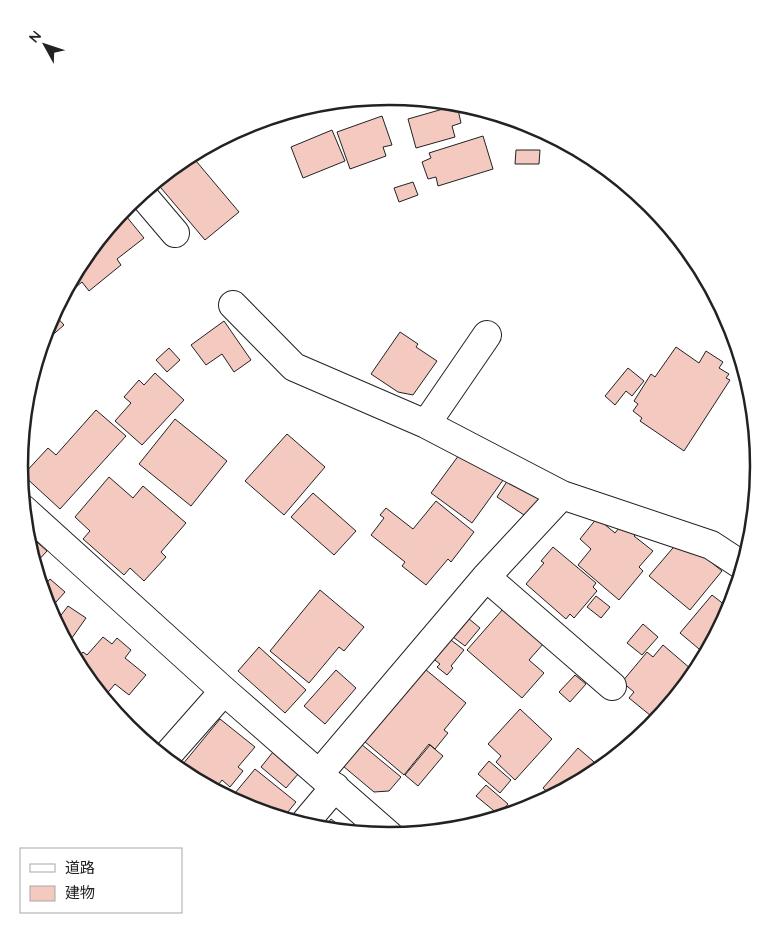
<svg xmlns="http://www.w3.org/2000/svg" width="777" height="933" font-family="Quicksand,'Noto Sans JP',sans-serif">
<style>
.building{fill:#f3c9c0;stroke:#222}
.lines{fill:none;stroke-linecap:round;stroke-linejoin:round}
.minor-casing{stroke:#222;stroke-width:30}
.minor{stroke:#fff;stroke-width:28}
.rim{fill:none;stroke:#222;stroke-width:2.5}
</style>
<rect width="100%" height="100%" fill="#fff"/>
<path class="building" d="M457,105L461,123L452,126L455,137L416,148L408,119Z
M382,116L392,145L383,147L386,156L350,169L337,132Z
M332,130L345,161L303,178L291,147Z
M483,136L493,169L438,186L436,177L428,179L422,162L431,158L429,153Z
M516,150H540L539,164H515Z
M191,155L239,212L205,240L156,182L183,159Z
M413,182L418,195L399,202L394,188Z
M126,216L144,238L117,259L121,265L89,291L82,282L70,292L67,288L81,261L114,221L116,224Z
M53,313L64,325L48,339L44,335Z
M224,321L251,360L234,372L222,354L206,365L191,345Z
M400,332L418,344L416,347L437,361L413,395L398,392L371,374Z
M676,347L699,363L706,351L723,362L719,368L729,374L726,378L730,380L684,451L640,421L642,418L633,411L638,404L634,401L651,374L655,377Z
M169,348L180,360L167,372L156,360Z
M628,368L644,381L632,396L626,391L615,405L605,396Z
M155,373L184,400L142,445L115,421L131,403L124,397L139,380L144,385Z
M96,410L126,436L60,509L23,475L48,448L56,455Z
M175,419L227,461L191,506L139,464Z
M287,434L325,467L284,515L245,481Z
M459,455L472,464L475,460L506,476L472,523L431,493Z
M511,475L545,497L530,519L497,497Z
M109,477L133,498L143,486L186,523L161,552L166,557L144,581L130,568L124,575L83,539L90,531L75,517Z
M313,493L356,531L334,555L291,517Z
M436,501L474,532L451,562L448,559L426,585L402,566L405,562L371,535L384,518L380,515L386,508L413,529Z
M597,518L615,533L623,523L636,534L634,536L653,551L639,567L643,571L619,600L578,565L591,549L580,539Z
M28,534L47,551L34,565L26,538Z
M678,542L696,550L722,571L690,610L649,576Z
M553,547L596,583L593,587L597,591L574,618L570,614L566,619L526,584L544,563L541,561Z
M50,579L65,592L48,611L41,589Z
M320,590L364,627L344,651L339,647L309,683L270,651Z
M712,595L730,609L705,654L680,633Z
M596,596L610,607L601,618L587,607Z
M68,606L86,618L67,645L55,623Z
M503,609L544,643L529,660L544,673L522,698L467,650Z
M468,618L480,628L465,646L453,637Z
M643,624L658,637L642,655L627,643Z
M103,637L112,644L117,638L131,650L125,658L146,675L129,695L115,684L104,697L95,689L81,672L75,661L83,652L87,655Z
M447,637L464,650L451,666L453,668L447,675L437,667L440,664L431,657Z
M663,645L691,669L668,697L672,701L656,720L629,698L634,692L622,682L647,652L653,657Z
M259,647L306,690L285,713L238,671Z
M425,669L466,703L444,730L448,733L435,749L429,744L404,775L364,741Z
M336,670L356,688L325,724L304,706Z
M575,675L586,684L570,702L559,692Z
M520,709L552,739L515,780L496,762L501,756L488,744Z
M220,719L255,747L238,767L243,771L230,787L222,780L214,790L178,770Z
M361,744L401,777L389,791L374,792L343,766Z
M430,745L443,756L418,786L405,775Z
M578,748L601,768L594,774L552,796L543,788Z
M273,752L299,773L286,788L261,767Z
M489,761L511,780L500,793L478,774Z
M255,769L296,802L283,818L278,814L275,817L247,808L230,799Z
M486,785L508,804L499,815L476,796Z
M331,819L348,832L322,830Z"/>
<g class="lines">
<g class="minor-casing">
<path id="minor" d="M141,193L175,233
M233,305L294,367L426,424L562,495L486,577L319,774
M426,424L487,335
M562,495L711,545L743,566
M23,509L224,691L390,836
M486,577L612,686
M164,759L224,691
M303,825L335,787"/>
</g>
<use href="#minor" class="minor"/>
</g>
<path d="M0 0H777V933H0ZM28 466a361 361 0 1 1 722 0a361 361 0 1 1-722 0Z" fill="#fff" fill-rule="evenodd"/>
<path class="rim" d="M28 466a361 361 0 1 1 722 0a361 361 0 1 1-722 0Z"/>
<rect x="20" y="848" width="162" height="65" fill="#ffffff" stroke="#a7a7a7"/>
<rect x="30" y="864" width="25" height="8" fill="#ffffff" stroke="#a7a7a7"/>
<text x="65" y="873" font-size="15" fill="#222222">道路</text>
<rect x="30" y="886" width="25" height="15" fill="#f3c9c0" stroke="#a7a7a7"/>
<text x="65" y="898" font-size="15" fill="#222222">建物</text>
<g transform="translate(45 45) rotate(310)" stroke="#ffffff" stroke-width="4" paint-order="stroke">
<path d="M0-4L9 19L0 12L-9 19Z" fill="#222222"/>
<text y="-8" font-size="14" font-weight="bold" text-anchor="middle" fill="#222222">N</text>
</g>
</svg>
